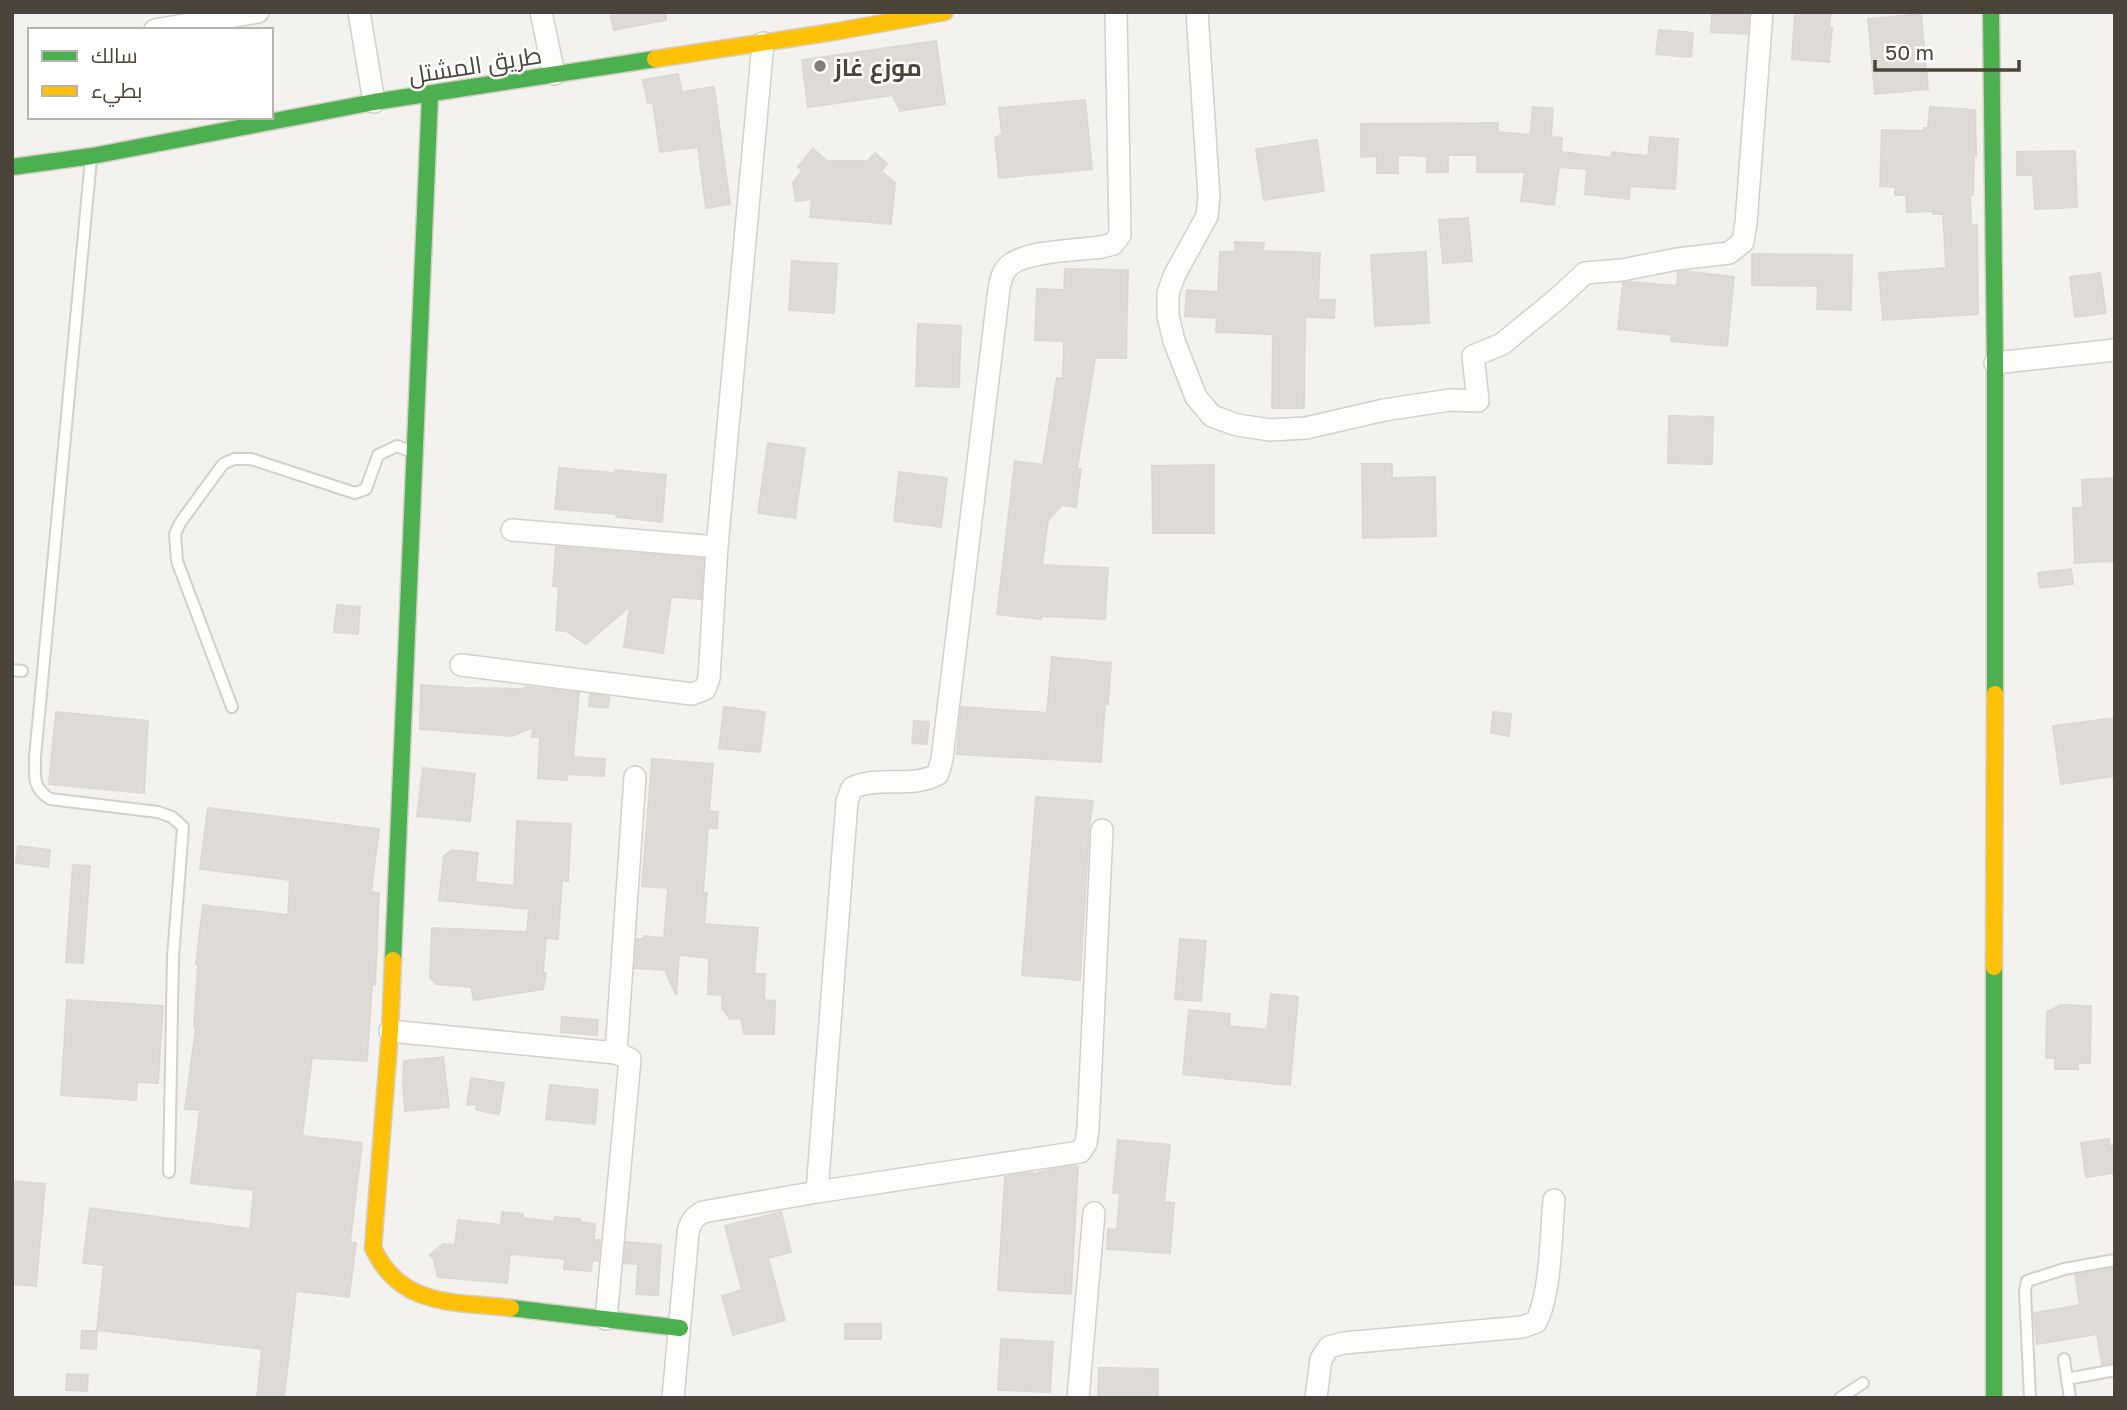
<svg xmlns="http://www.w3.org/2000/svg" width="2127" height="1410" font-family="'Golos Text',Cairo,sans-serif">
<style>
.building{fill:#dedbd6;stroke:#dcd9d4;stroke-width:2}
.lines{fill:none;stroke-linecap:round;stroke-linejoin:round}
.lane-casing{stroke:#d2d0cb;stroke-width:14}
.street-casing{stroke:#d2d0cb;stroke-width:24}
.fast-casing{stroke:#d3cfc5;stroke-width:19}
.slow-casing{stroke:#d3cfc5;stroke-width:19}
.lane{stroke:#fdfdfc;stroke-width:10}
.street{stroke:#fdfdfc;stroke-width:21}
.fast{stroke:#4caf50;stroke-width:16}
.slow{stroke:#ffc107;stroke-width:16}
.poi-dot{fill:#868178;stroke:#fff;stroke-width:2.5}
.labels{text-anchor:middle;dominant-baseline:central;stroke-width:5;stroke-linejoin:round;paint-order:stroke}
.street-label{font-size:24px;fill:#4b4439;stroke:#fff}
.poi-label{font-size:24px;font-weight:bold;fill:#4b4439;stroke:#fff;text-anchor:start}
</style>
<rect width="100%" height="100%" fill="#f4f2ee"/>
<path class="building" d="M610,12H666V20L614,30Z
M1712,12H1749L1747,34L1711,32Z
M1795,12H1831L1829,28H1832L1829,62L1792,59Z
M1921,14L1928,89L1875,94L1868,19Z
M1659,30L1693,33L1691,57L1656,54Z
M936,41L945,104L900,111L893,95L808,107L802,60Z
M678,74L682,92L714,87L730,204L706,208L698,147L660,152L653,102L648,103L643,80Z
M1085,100L1092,169L999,178L995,138L1002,134L999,108Z
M1533,107L1553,109L1551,137L1562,138L1561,152L1611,158L1612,152L1648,156L1650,137L1678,139L1675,189L1630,186L1629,199L1585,194L1587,169L1559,167L1554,205L1521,201L1525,172H1477V155H1448V172H1427V156L1398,155V173H1377V156L1361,157V124L1498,123V132L1530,135Z
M1930,107L1975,110L1976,152V156H1974L1973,195H1970L1971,226L1977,225L1978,314L1883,320L1879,273L1946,268L1943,214H1933V211L1907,212L1906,195H1895V187L1880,186L1882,130L1924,131V128H1928Z
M1317,140L1324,191L1264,200L1256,149Z
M813,149L827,161H868L875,153L887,164L881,171L895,183L891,224L810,217L812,199L796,201L793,182L803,170L798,167Z
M2075,151L2077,207L2035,209L2033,175H2017V152Z
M1468,218L1472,261L1443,263L1439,220Z
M1235,242L1264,243L1263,251L1320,253L1318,300H1335L1334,318L1305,317L1304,408H1272L1273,334L1216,332L1217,318L1185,316L1187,290L1218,292L1220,252H1235Z
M1426,252L1429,323L1375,326L1371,255Z
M1752,254L1852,255L1851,310L1817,309L1818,286L1752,285Z
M792,261L837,264L834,313L789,310Z
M1065,269L1128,270L1126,358H1095L1077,469H1081L1076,507L1062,505L1048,520L1042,565L1108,568L1105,619L1041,616V619L997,614L1015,461L1043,465L1057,378L1063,379L1064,341L1035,340L1037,289L1064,290Z
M1683,271L1734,277L1727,346L1671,341L1672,335L1618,329L1623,283L1631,282L1677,286L1678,272Z
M2100,273L2106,313L2075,317L2070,277Z
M918,324L961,326L959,387L916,386Z
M1669,416L1713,417L1712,464L1668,463Z
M768,443L805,448L795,518L758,513Z
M1362,464H1392V478L1435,477L1436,536L1363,538Z
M1214,465V533H1153L1152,466Z
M559,468L615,473V470L666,475L662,522L616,517L617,514L555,509Z
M899,472L947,478L941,527L894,521Z
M2115,478V561L2075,563L2073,508H2083L2082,480Z
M556,547L703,559L701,599L671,597L663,653L624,647L630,606L586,644L566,631L556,630L559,587L553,586Z
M2071,569L2073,584L2040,588L2038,573Z
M337,605L360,607L358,634L334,632Z
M1052,657L1111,663L1108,704L1105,703L1101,762L957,754L961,707L1047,713Z
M421,685L465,688L523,689L526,687L579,693L573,757L605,759L604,776L567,774V780L538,778L540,737H532L533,727L512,736L420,729Z
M590,694L609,697L608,708L589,706Z
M724,707L765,712L760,752L719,748Z
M56,712L148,721L144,793L49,784Z
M1493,712L1511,714L1509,736L1491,733Z
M2115,718V776L2061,784L2053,726Z
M914,721L929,722L927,744L912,743Z
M652,759L713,764L709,811L718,812L717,828H708L703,893H707L704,924L758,928L754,974H765L764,1000L775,1001L774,1034H744L741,1018L730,1019L722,1008V995L708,994L709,958L679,955L676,995L665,970L635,968L637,939H644V936L664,938L668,888L642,886Z
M423,768L475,774L470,821L417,816Z
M1036,797L1093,801L1089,829L1080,980L1022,975Z
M208,808L379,829L371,892L379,893L375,985L372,984L367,1061L312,1058L302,1136L362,1143L350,1242L356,1243L349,1297L296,1291L284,1398H257L262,1349L97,1330L104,1265L83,1263L90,1208L250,1229L254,1190L191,1183L200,1110L185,1109L196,1027H194L198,964H196L203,905L288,915L290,880L200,869Z
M517,821L571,824L568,881L562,880L558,939L546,938L543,972L546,973L543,989L474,1000L471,987L436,984L430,977L432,928L527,932L529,909L439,900L444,856L452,850L478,853L475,882L514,886Z
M18,846L50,850L48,867L16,863Z
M73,865L90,866L83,963L66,962Z
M1180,939L1206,941L1201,1001L1175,999Z
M1271,994L1298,997L1290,1085L1183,1074L1189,1010L1230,1014L1229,1026L1267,1030Z
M67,1000L163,1006L158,1083L137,1082L136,1100L61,1095Z
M2061,1005L2091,1006L2090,1063H2078V1069H2055V1058H2046L2047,1012Z
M562,1017L598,1020L597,1035L561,1032Z
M443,1057L449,1107L405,1111L403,1084L404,1061Z
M471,1078L504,1083L499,1114L476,1110L477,1104L467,1105Z
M550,1085L598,1090L595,1124L546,1119Z
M2109,1139L2110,1147L2115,1146V1173L2086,1177L2081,1143Z
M1118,1140L1170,1145L1164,1202L1174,1203L1170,1253L1107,1249L1108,1229L1117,1230L1120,1193H1113Z
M1073,1166L1078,1167L1071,1294L998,1290L1005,1177L1027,1173L1039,1174V1172Z
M12,1181L45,1184L36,1286L12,1284Z
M502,1212L523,1214V1218L554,1222L555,1217L580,1219V1222L595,1224L594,1240H600L598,1261L592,1260L591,1271L564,1269L565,1259L510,1254L507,1283L438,1277L434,1260L430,1255L443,1244L455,1245L458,1220L501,1225Z
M781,1212L791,1252L768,1258L785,1320L733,1335L722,1296L742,1290L725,1226Z
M626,1242L661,1245L658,1295L636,1294L638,1264L624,1263Z
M2115,1268V1362L2102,1364L2097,1334L2037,1344L2034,1313L2080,1305L2075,1275Z
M845,1324H881V1339H845Z
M82,1331H97L96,1349L81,1348Z
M1001,1339L1053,1342L1050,1392L998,1390Z
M1099,1368L1158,1369V1398H1098Z
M67,1374L88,1375L87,1391L66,1390Z"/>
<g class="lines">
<g class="lane-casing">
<path id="lane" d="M91,159L35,757C35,777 32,787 50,799L158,812L172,817L183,827L173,957L169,1172
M12,670L22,671
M232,707L177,561L175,534L180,523L223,464L234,459H251L355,493L366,489L378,455L397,446L412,452
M2064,1359L2070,1398
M2067,1379L2115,1370
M1840,1398L1863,1383
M2030,1398L2025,1291L2027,1281L2064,1269L2115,1260"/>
</g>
<g class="street-casing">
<path id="street" d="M359,12L374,102
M541,12L554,74
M1197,12L1209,197L1207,216L1175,274L1168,293V316L1174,341L1196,397L1212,416L1237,425L1270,430L1306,428L1384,410L1450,400L1478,401L1473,356L1502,344L1557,299L1585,273L1622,270L1677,259L1729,253L1743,242L1746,223L1762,12
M155,30L258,12
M1995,363L2115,350
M512,530L717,547
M461,665L692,694L705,689L709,678L717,547L763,43
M390,1031L616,1053L630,1059L606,1319
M616,1053L635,777
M817,1192L847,801L852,788C879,775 912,789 938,774L942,759L999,289C1001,280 1002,271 1010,265C1026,251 1079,250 1102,247L1113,244L1120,235L1116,12
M673,1398L688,1233C690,1222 694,1217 703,1212L817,1192L1080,1152L1086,1143L1088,1129L1102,830
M1078,1398L1094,1213
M1316,1398L1321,1359L1329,1347L1344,1343L1522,1327L1536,1322C1551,1294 1551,1234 1554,1200"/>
</g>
<g class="fast-casing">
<path id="fast" d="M1991,12L1995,363V694
M12,167L92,156L374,102L655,59
M393,960L430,95
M511,1308L680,1328
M1994,1398V967"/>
</g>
<g class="slow-casing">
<path id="slow" d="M655,59L833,32L945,12
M393,960L390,1031L373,1248C401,1308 454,1301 511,1308
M1994,967L1995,694"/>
</g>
<use href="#lane" class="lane"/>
<use href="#street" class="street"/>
<use href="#fast" class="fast"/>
<use href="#slow" class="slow"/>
</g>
<circle class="poi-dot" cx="820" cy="66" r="7"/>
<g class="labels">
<g class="street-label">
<text transform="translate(475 64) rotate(-9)">طريق المشتل</text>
</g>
<g class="poi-label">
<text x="834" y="66">موزع غاز</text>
</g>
</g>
<rect width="2127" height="1410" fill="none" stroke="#4b4439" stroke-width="28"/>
<rect x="28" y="28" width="245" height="91" fill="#ffffff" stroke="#b7b4b0" stroke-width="2"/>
<rect x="42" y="51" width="35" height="10" fill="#4caf50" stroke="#b7b4b0" stroke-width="2"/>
<text x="91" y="63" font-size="21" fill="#4b4439">سالك</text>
<rect x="42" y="86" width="35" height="10" fill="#ffc107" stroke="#b7b4b0" stroke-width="2"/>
<text x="91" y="98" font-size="21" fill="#4b4439">بطيء</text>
<path d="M1875 60v10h144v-10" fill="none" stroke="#4b4439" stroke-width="3.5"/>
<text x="1885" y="60" font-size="21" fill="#4b4439" stroke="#ffffff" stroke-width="5" paint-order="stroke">50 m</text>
</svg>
